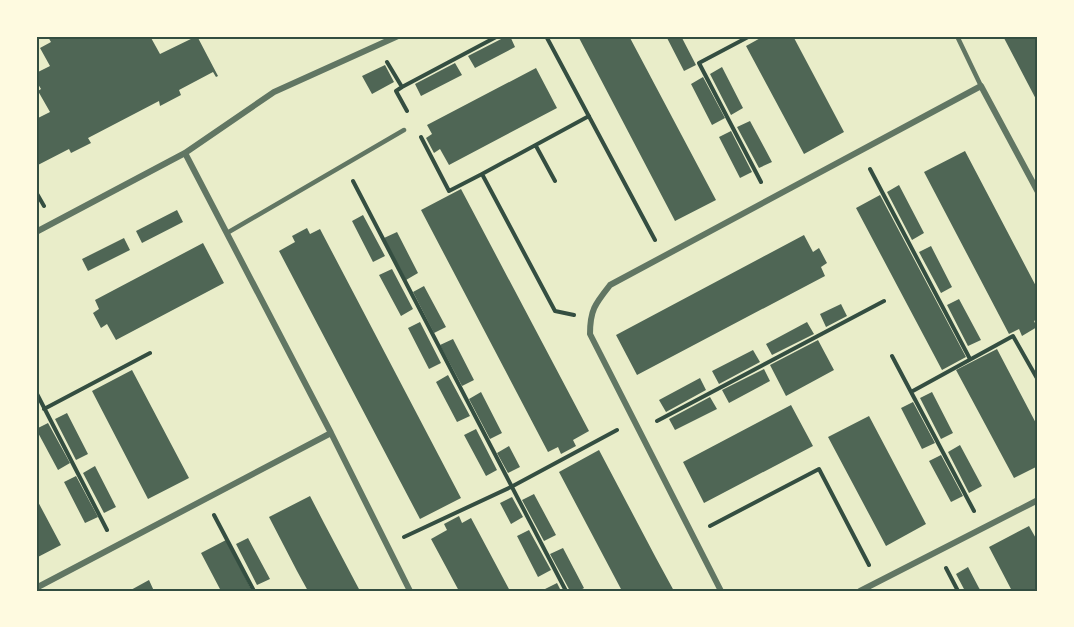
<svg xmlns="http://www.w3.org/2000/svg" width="1074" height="627" font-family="Karla,sans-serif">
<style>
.building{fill:#4f6655}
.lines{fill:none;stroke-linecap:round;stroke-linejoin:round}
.path{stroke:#344e41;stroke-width:4}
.service{stroke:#617663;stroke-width:4.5}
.minor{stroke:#617663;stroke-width:6}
.neatline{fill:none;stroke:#344e41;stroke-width:2}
</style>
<rect width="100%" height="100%" fill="#e9edc9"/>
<path class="building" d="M50,36H150L160,54L197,36L218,76L216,77L213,72L179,90L181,95L160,106L159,101L88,138L91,143L71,153L69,149L36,166V119L50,112L38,91L41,89L38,84L36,85V73L50,66L40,48L51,42L48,37Z
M507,36H510L515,47L475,68L468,56Z
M578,36H629L716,200L675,221Z
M666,36H681L696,65L684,71Z
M764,36H793L844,132L804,154L746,46Z
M1003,36H1038V103L1005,40Z
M455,63L462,75L421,96L415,84Z
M385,65L394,82L372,94L362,76Z
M722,67L743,108L731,115L710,74Z
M536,68L557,108L449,165L440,149L434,153L426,138L432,134L427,125Z
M703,77L725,118L712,125L691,84Z
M750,121L772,162L759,168L737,127Z
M731,131L752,172L740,178L719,137Z
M965,151L1038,290V319L1034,321L1037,327L1022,336L1019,329L1009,334L924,172Z
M899,185L924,233L912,240L887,192Z
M461,189L589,431L573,440L576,446L561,454L558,447L548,452L421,210Z
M880,195L966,357L942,370L856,208Z
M177,210L183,222L142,243L136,231Z
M363,215L385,256L373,262L352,221Z
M307,228L310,234L320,229L461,498L420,519L279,251L295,242L292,236Z
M397,232L418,273L406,280L384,238Z
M804,235L813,252L819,248L827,263L821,267L825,276L637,375L616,335Z
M124,238L130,250L88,271L82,259Z
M203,243L224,283L116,340L107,324L101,328L93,313L99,309L95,300Z
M931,246L952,287L941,293L919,252Z
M392,269L413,309L401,316L379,275Z
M424,286L446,327L434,333L413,292Z
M959,299L981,340L968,346L947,305Z
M841,304L847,316L826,327L820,314Z
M420,322L441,363L429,369L408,328Z
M807,322L814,334L772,355L766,344Z
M453,339L474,380L462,386L440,345Z
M818,340L834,370L786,396L770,365Z
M997,349L1038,427V466L1014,478L956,370Z
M753,350L760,362L719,384L712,371Z
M764,369L770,381L729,403L722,390Z
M132,370L189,478L148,499L92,391Z
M448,375L470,416L457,422L436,382Z
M700,378L706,390L666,412L659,400Z
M481,392L502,433L490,439L469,399Z
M932,392L953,433L941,439L920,398Z
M710,397L717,409L675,430L669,419Z
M913,402L935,443L922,449L901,408Z
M791,405L813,446L704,503L683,462Z
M67,413L88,454L76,460L55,419Z
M869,416L926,524L886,546L828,437Z
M48,423L70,463L58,470L36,429Z
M476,429L497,470L486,476L464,435Z
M960,445L982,486L969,493L948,452Z
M509,446L520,467L508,473L497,453Z
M599,450L656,558L674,591H622L559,472Z
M941,455L963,496L951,502L929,461Z
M95,466L116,507L104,513L83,473Z
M76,476L98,517L85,523L64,482Z
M534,494L556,535L544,541L522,500Z
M310,496L324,523L360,591H308L297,571L269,517Z
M512,497L523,517L511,524L500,503Z
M36,498L61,545L36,558Z
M459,516L462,523L471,518L510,591H459L431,539L447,530L444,524Z
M1029,526L1038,542V591H1012L989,547Z
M529,530L551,570L538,577L517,536Z
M248,538L270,579L257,585L236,544Z
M226,540L252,591H221L201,553Z
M563,548L584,588L579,591H570L550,554Z
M968,567L979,588L981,591H965L956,574Z
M149,580L154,591H129Z
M557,583L561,591H546L545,589Z"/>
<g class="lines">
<path class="path" d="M546,36L655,240
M750,36L699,63L761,182
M387,62L402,87L396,91L407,111
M402,87L498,36
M421,137L449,191L482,174
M536,146L555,181
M870,169L970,359
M353,181L566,591
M36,192L44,206
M574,315L555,311L482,174L589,116
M892,356L974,511
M36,392L107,530
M911,392L1013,336L1038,380
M44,409L150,353
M657,421L884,301
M214,515L254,591
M710,526L819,469L869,565
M404,537L511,487L617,430
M946,568L958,591"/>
<path class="service" d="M957,36L981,86
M227,233L404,130"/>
<path class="minor" d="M185,153L331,433
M36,232L185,153L274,92L398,36
M36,588L331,433L410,591
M721,591L590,334C590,310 595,304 610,285L981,86L1038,192
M860,591L1038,500"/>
</g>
<rect width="1074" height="627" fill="none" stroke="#fefae0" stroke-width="75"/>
<rect x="38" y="38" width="998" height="552" class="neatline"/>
</svg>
